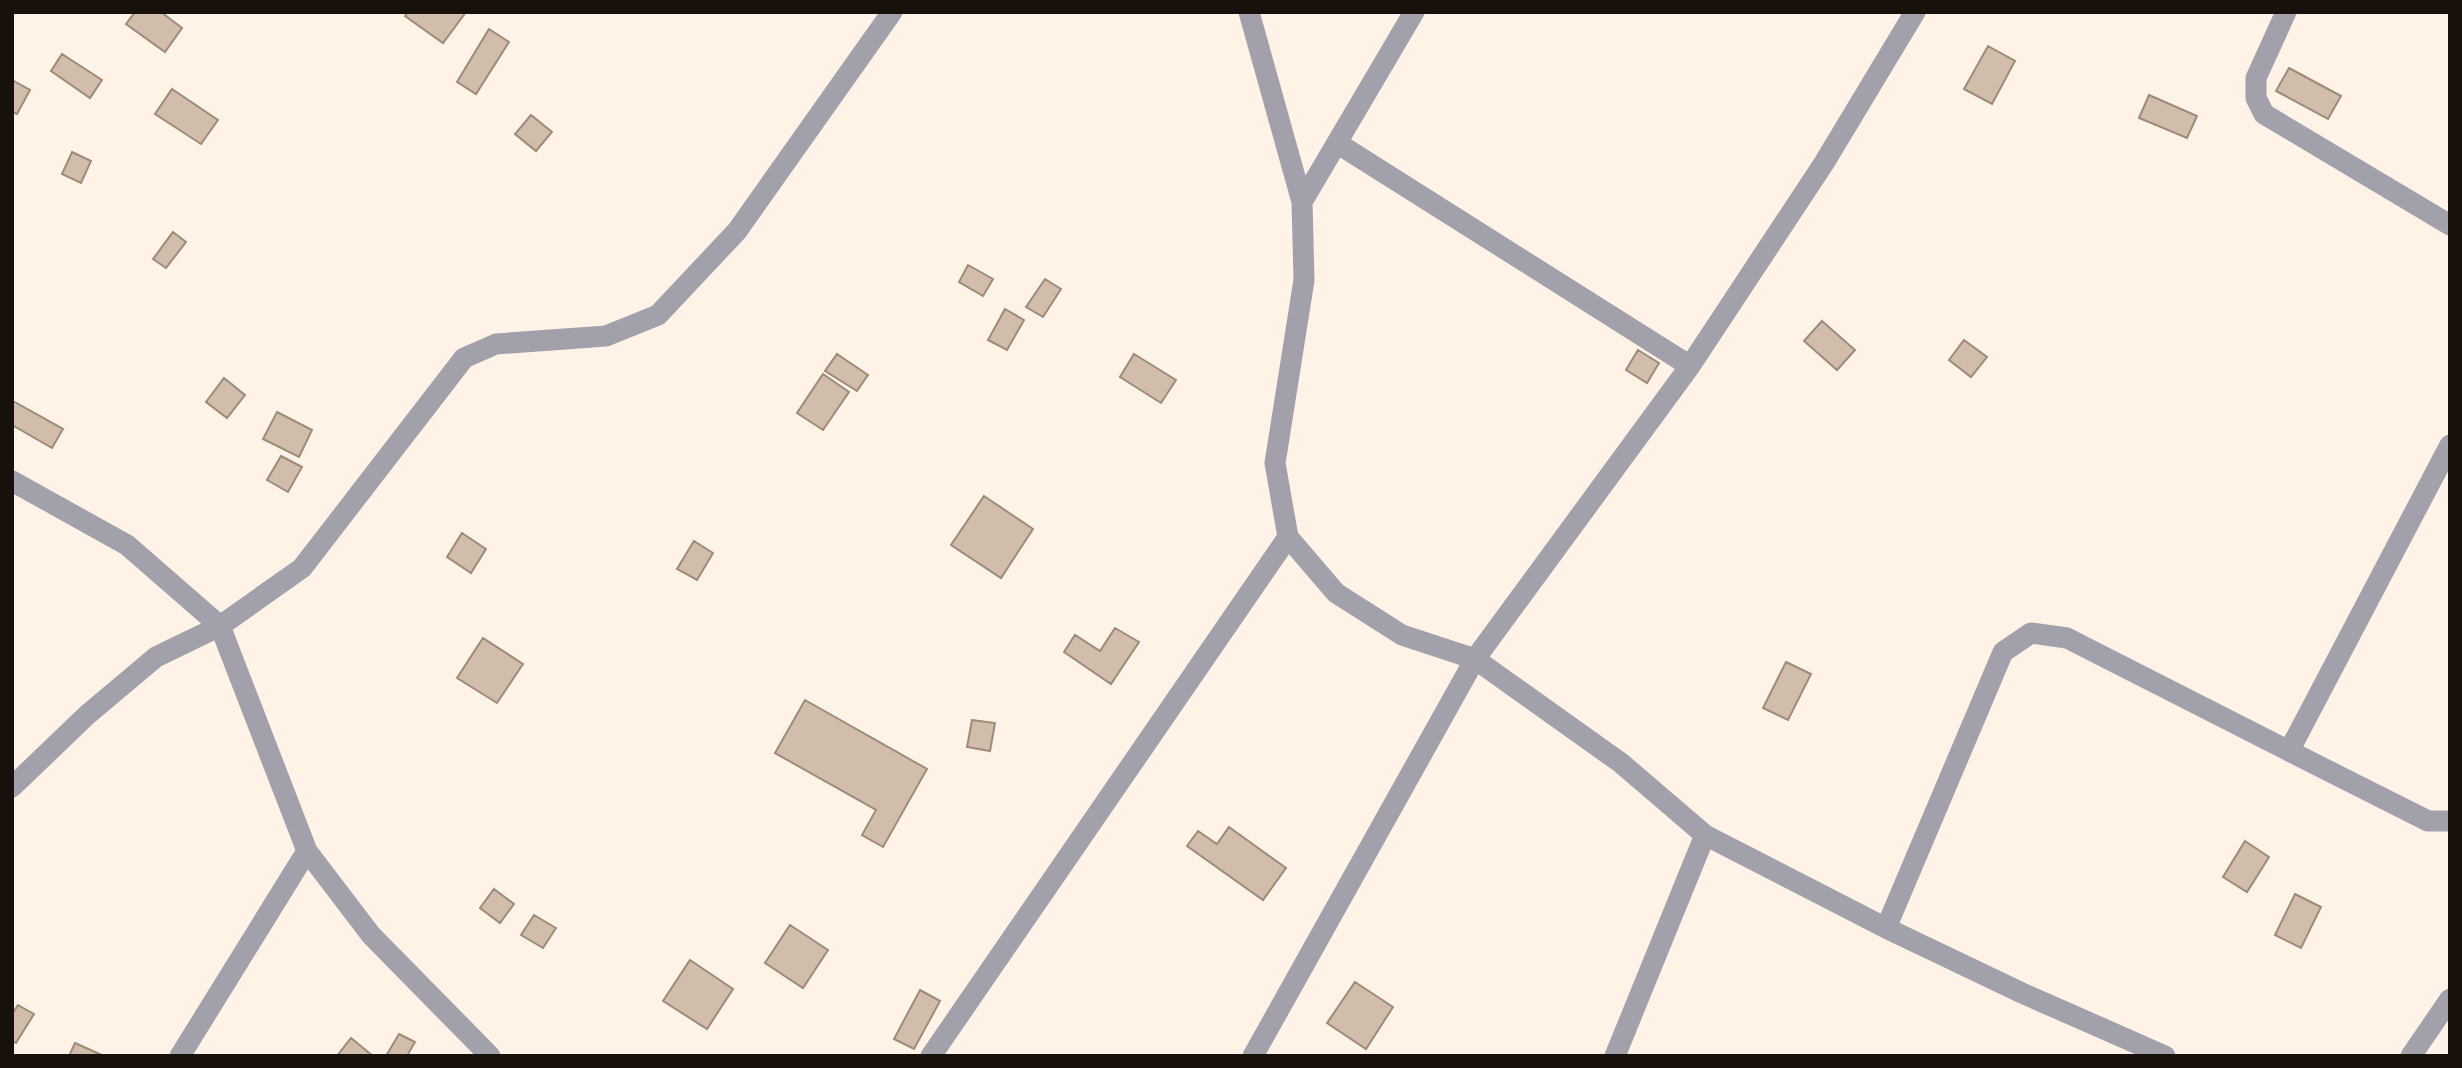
<svg xmlns="http://www.w3.org/2000/svg" width="2462" height="1068" font-family="Quicksand,sans-serif">
<style>
.building{fill:#d0bdab;stroke:#9d8b7a;stroke-width:2}
.lines{fill:none;stroke-linecap:round;stroke-linejoin:round}
.minor{stroke:#a1a0ab;stroke-width:21}
</style>
<rect width="100%" height="100%" fill="#fff3e7"/>
<path class="building" d="M135,12H161L182,28L165,52L126,24Z
M408,12H466L443,43L405,16Z
M489,29L509,42L476,94L457,82Z
M1988,46L2015,61L1992,104L1964,89Z
M62,54L102,80L90,98L51,71Z
M2289,68L2341,96L2328,119L2276,91Z
M12,80L30,90L17,114L12,112Z
M172,89L218,120L201,144L155,114Z
M2149,95L2197,116L2187,138L2139,118Z
M531,115L552,132L536,151L515,134Z
M72,152L91,161L81,183L62,174Z
M173,232L186,242L166,268L153,259Z
M968,265L993,279L983,296L959,282Z
M1045,279L1061,289L1043,317L1026,307Z
M1005,309L1024,320L1007,350L988,340Z
M1822,321L1855,350L1837,370L1804,341Z
M1964,340L1987,357L1971,377L1949,360Z
M1638,350L1659,363L1647,383L1626,370Z
M837,354L868,375L857,391L825,371Z
M1134,354L1176,380L1161,403L1120,377Z
M823,374L849,392L823,430L797,413Z
M224,378L245,395L227,418L206,402Z
M13,401L63,429L52,448L12,425Z
M277,412L312,430L299,457L263,439Z
M281,456L302,467L288,492L267,480Z
M984,496L1033,529L1001,578L951,545Z
M462,533L486,549L471,573L447,557Z
M694,541L713,553L697,580L677,569Z
M1115,628L1139,642L1111,684L1064,652L1075,635L1100,651Z
M483,638L523,664L497,703L457,678Z
M1786,662L1811,674L1788,720L1763,708Z
M805,700L927,769L883,847L862,835L876,810L775,753Z
M972,720L995,723L990,751L967,747Z
M1229,827L1286,868L1263,900L1187,846L1198,831L1217,844Z
M2245,841L2269,857L2247,892L2223,877Z
M494,889L514,904L500,923L480,908Z
M2295,894L2321,907L2301,948L2275,935Z
M534,915L556,928L543,948L521,935Z
M790,925L828,950L803,988L765,963Z
M690,960L733,989L707,1029L663,1001Z
M1355,982L1393,1007L1366,1049L1327,1023Z
M920,990L940,1001L914,1049L894,1039Z
M18,1005L34,1014L16,1043L12,1041V1014Z
M399,1034L415,1042L407,1056H386Z
M351,1038L373,1056H337Z
M75,1043L104,1056H69Z"/>
<g class="lines">
<path class="minor" d="M1249,12L1302,202L1304,280L1275,463L1288,537L1336,593L1402,635L1475,659L1621,763L1705,835L1886,928L2022,993L2165,1056
M2286,12L2256,78V98L2264,114L2450,225
M1337,143L1690,366
M1302,202L1414,12
M2450,445L2289,751L2428,821H2450
M12,481L127,545L220,626L307,851L371,935L490,1056
M12,787L87,715L156,657L220,626L302,568L464,358L496,344L606,336L658,315L737,231L892,12
M1886,928L2003,652L2031,633L2067,638L2289,751
M180,1056L307,851
M931,1056L1288,537
M1253,1056L1475,659L1690,366L1824,163L1915,12
M1615,1056L1705,835
M2411,1056L2450,999"/>
</g>
<rect width="2462" height="1068" fill="none" stroke="#18110b" stroke-width="28"/>
</svg>
